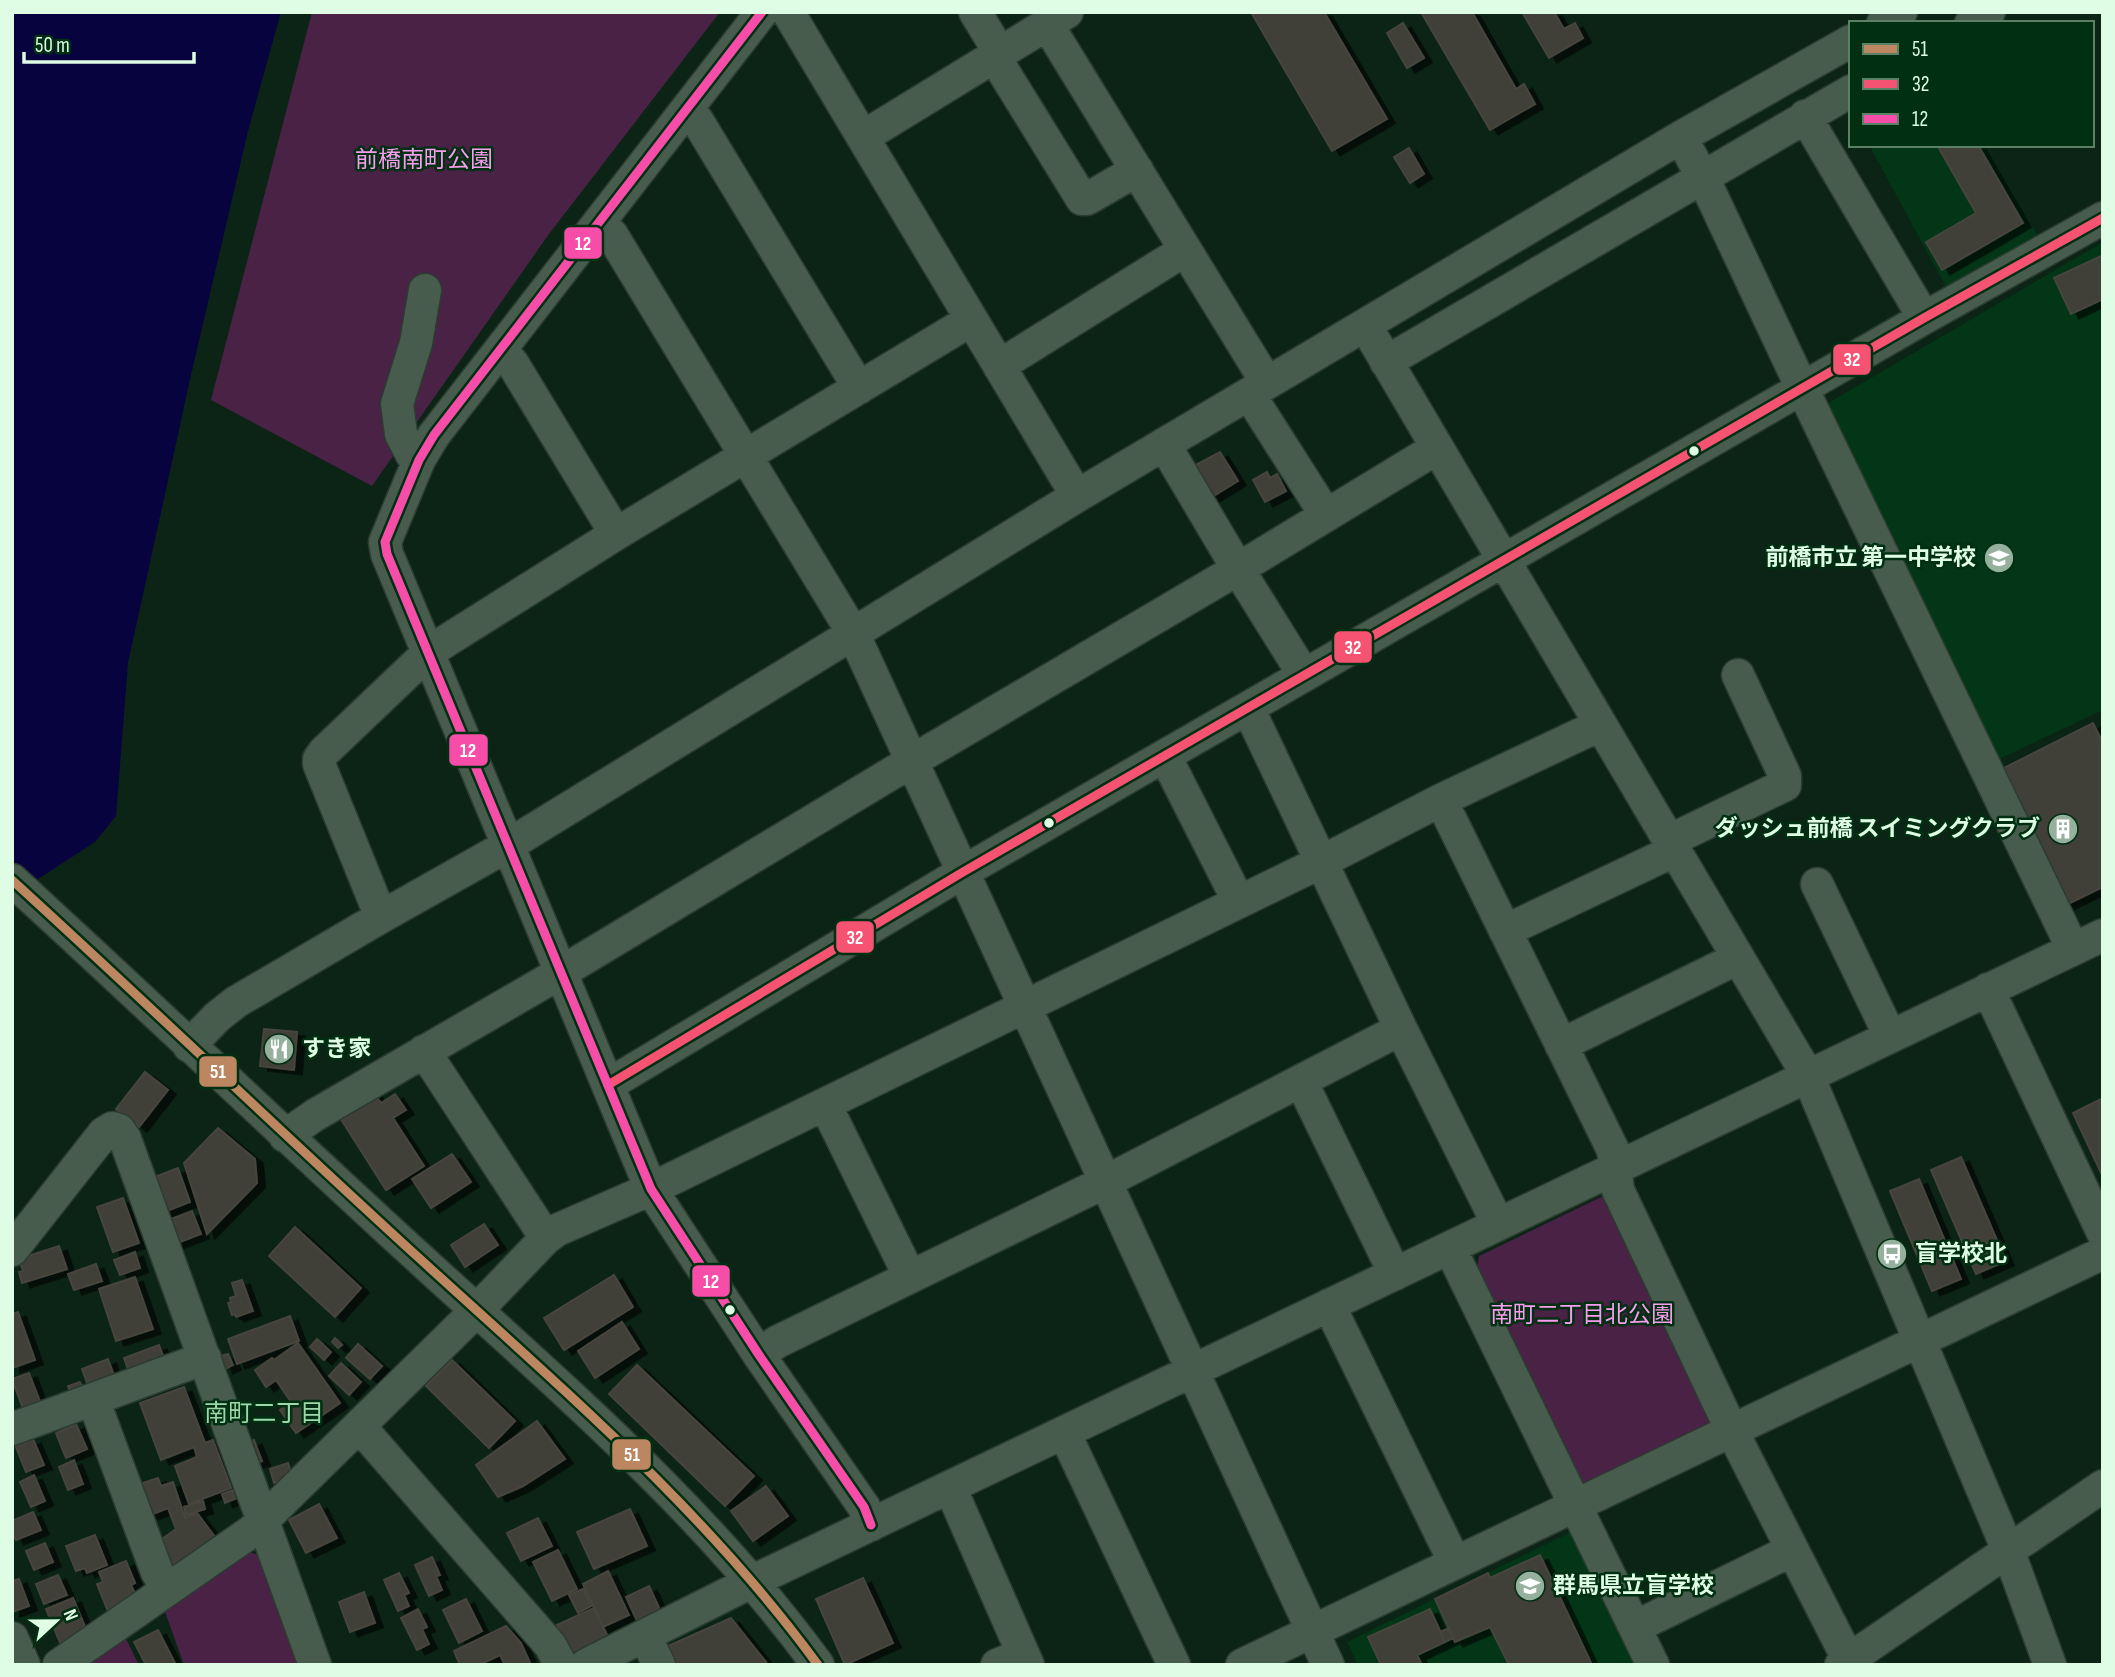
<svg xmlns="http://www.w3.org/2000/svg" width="2115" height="1677" font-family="'Sofia Sans Condensed','Noto Sans JP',sans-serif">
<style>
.built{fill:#033517}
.green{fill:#492246}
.water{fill:#07033f}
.building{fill:#3f4137;stroke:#46453c;stroke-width:2;filter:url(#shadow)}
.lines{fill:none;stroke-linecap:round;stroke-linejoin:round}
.minor-casing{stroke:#2b3c30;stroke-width:35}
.minor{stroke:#485c4e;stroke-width:32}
.bus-1-casing{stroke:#012f12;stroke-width:14}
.bus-2-casing{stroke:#012f12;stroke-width:14}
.bus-3-casing{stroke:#012f12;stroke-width:14}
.bus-1{stroke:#bb8660;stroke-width:9}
.bus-2{stroke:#f65372;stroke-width:9}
.bus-3{stroke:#f54da8;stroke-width:9}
.bus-dot{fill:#dffce4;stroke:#012f12;stroke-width:2.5}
.labels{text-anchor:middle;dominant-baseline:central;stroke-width:5;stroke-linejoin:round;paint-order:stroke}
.park-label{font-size:23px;fill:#f89ced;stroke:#012f12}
.poi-label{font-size:23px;font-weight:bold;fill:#dffce4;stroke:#012f12;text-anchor:start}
.neighbourhood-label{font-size:24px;fill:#9dd8aa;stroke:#012f12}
.line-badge{stroke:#012f12;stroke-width:2.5}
.badge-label{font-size:19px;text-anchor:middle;font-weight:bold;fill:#fff}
</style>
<defs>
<filter id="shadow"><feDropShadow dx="8" dy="4.5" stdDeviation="0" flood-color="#0009"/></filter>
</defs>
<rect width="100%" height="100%" fill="#0c2415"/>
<path class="built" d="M1869,145H1985L2040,240L1950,294Z
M2103,242V710L1993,762L1823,406Z
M1573,1531L1636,1665H1358L1347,1642Z"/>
<path class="green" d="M312,12H720L549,234L372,486L211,400Z
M1601,1197L1613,1205L1713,1415L1708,1427L1592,1485L1579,1481L1477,1268L1479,1256Z
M244,1550L258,1555L298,1665H184L164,1609Z
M126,1639L139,1665H88Z"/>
<path class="water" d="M12,12H281L248,131L191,375L128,663L116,816L95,842L12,896Z"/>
<path class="building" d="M1251,12H1324L1387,119L1332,151Z
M1421,12H1472L1516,89L1524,84L1535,104L1490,130Z
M1522,12H1554L1564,29L1575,23L1583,38L1549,58Z
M1403,23L1424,58L1407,68L1387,33Z
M1937,145H1978L2023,223L1942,270L1926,242L1976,213Z
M1409,148L1424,174L1410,183L1394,157Z
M2103,255V299L2071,314L2054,278Z
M1220,452L1238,481L1210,498L1192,467Z
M1267,472L1270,478L1277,474L1286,491L1265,502L1253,480Z
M2093,723L2103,743V887L2062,907L1996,772Z
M264,1029L297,1032L294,1070L260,1066Z
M145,1072L168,1090L139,1127L116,1109Z
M374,1093L381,1103L395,1094L406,1110L393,1118L424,1166L386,1190L339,1116Z
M2103,1098V1177L2073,1113Z
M218,1128L255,1159L257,1183L207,1234L184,1163Z
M452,1154L471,1182L431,1208L412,1179Z
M1961,1157L2006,1261L1976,1274L1931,1170Z
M178,1168L190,1202L162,1213L149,1179Z
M1919,1179L1961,1279L1932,1291L1890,1191Z
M123,1198L139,1243L113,1252L97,1207Z
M192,1211L201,1234L175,1244L166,1221Z
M484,1224L498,1245L465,1267L451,1245Z
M295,1227L361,1288L335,1317L269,1256Z
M59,1246L67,1269L22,1283L19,1272L23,1271L19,1259Z
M135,1252L140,1268L120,1275L114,1260Z
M96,1264L102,1281L74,1290L68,1274Z
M614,1275L633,1307L564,1350L544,1318Z
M135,1277L153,1329L116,1341L99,1289Z
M242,1280L253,1311L236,1317L235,1314L232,1315L228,1303L231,1302L230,1298L236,1296L232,1283Z
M18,1312L35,1360L12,1368V1314Z
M290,1316L299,1341L237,1364L228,1339Z
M622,1322L639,1349L595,1378L578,1351Z
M335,1338L342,1345L338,1348L332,1342Z
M317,1339L331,1352L324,1360L310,1347Z
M298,1343L340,1403L296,1433L280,1410L291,1402L276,1380L266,1387L255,1370L272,1358L274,1360Z
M358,1344L382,1366L370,1379L346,1358Z
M159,1345L166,1364L131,1377L124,1358Z
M228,1354L233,1365L225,1369L221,1356Z
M108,1359L116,1381L90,1391L82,1369Z
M452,1360L515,1421L489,1448L426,1386Z
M341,1363L361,1382L349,1395L329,1376Z
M637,1365L754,1476L725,1506L609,1394Z
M29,1373L42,1407L25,1414L12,1379Z
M80,1382L84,1392L72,1397L68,1386Z
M184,1387L205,1443L213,1440L231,1488L189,1504L175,1466L197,1457L194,1447L161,1460L140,1403Z
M537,1421L565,1459L523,1486L498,1497L476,1465Z
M76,1424L87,1449L66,1458L56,1433Z
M33,1439L44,1465L26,1472L16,1447Z
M254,1440L262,1461L249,1465L241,1445Z
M74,1460L83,1484L68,1490L59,1467Z
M288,1463L292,1477L274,1483L270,1469Z
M34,1475L45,1501L31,1507L20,1482Z
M158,1478L161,1486L173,1482L185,1518L197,1513L218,1541L172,1575L151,1547L176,1529L168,1508L150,1515L128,1488Z
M766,1486L788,1516L753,1541L731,1511Z
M233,1490L237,1498L225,1503L222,1494Z
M203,1501L205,1509L186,1515L184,1507Z
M319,1504L337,1538L306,1553L289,1520Z
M630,1509L647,1546L594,1569L577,1532Z
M33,1512L41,1530L16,1540L12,1531V1521Z
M538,1518L552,1546L521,1561L507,1533Z
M95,1535L107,1565L87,1573L85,1568L76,1571L66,1546Z
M45,1543L53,1562L34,1570L26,1551Z
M558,1550L577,1589L552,1601L533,1562Z
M1540,1555L1592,1665H1509L1490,1627L1455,1642L1435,1599L1488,1573L1490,1578Z
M432,1557L440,1575L436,1576L442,1590L429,1596L415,1565Z
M126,1561L135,1583L131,1585L135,1594L109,1614L97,1584L103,1582L99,1572Z
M608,1571L629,1615L603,1627L583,1584Z
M399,1573L409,1593L404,1595L409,1606L398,1611L384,1580Z
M58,1575L67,1595L44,1604L36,1584Z
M863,1578L893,1643L845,1665L816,1599Z
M19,1579L29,1606L12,1612V1581Z
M649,1586L661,1612L638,1623L626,1597Z
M583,1589L591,1606L578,1613L569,1595Z
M364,1592L375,1623L350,1632L339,1602Z
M73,1598L88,1634L61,1645L46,1609Z
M466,1599L482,1631L459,1643L443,1610Z
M594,1608L610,1641L574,1656L555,1645L565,1640L557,1625Z
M418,1609L427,1627L422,1629L429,1644L417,1650L401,1618Z
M1430,1609L1445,1642L1417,1655L1422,1665H1381L1368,1637Z
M731,1618L766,1662L760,1665H666L659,1650Z
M506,1626L521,1643L531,1665H505L500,1655L479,1665H460L454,1651Z
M1449,1628L1453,1638L1445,1642L1440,1632Z
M158,1630L176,1665H146L134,1642Z"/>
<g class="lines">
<g class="minor-casing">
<path id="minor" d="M762,12L434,435L419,460L385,542L387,554L651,1189L759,1355L864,1507L871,1525
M788,12L1077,496
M975,12L1000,53L1067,12
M1883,23L1901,12
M1971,23L1989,12
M1047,24L1267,383
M1000,53V66L1082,199H1087L1137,170
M685,113L697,120L859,388
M1805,116L1924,318
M863,137L1000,53
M1681,137L1707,186L1802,388L2073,949
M600,222L612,235L853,633L1328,1665
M1365,325L1808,1076L2008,1550L2050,1665
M501,350L513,364L616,534
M1386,362L1851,91
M999,366L1185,250
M1249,394L1326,515
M1164,444L1238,569L1304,675
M419,460L412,455L401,434L397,404L416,343L425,290
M1248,708L1401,1029L1498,1224
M1165,756L1239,902
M1441,800L1613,1150L1618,1190L1732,1431L1842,1647L1850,1659
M12,880C149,1005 282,1133 419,1258C559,1386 705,1510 818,1665
M1817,884L1890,1036
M381,917L319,764V759L324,752L428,653L446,641L616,534L971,320
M1505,931L1661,857L1672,846L1677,837L1785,785V776L1738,675
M1988,989L2103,1233
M1561,1045L1738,958
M189,1046L217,1017L236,1002L381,917L507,846L1077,496L1681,137L1851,41
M424,1051L546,1238
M1301,1081L1395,1274
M608,1085L963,872L1924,318L2103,218
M825,1104L910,1277
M285,1136L315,1115L560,973L912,761L1238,569L1437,448
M1450,1248L1653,1665
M12,1250L104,1133L112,1128L119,1130L125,1139L315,1665
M1329,1305L1455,1563
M759,1355L777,1342L1105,1182L1401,1029
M93,1399L157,1572L167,1589
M360,1427L550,1645L561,1665
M12,1429L205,1358
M1064,1432L1174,1665
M950,1487L1028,1665
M1635,1627L1792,1550
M645,1636L659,1665
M12,1638L24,1665
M59,1665L252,1531L476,1311L546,1238L557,1230L651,1189L1323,861L1441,800L1600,725
M586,1665L753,1581L2103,935
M997,1665L1023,1654
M1242,1665L2103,1253
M1841,1665L2103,1486"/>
</g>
<use href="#minor" class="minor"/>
<g class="bus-1-casing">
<path id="bus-1" d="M12,880C149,1005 282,1133 419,1258C559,1386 705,1510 818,1665"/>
</g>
<g class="bus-2-casing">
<path id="bus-2" d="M608,1085L963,872L1924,318L2103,218"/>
</g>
<g class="bus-3-casing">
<path id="bus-3" d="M762,12L434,435L419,460L385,542L387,554L651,1189L759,1355L864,1507L871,1525"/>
</g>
<use href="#bus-1" class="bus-1"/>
<use href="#bus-2" class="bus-2"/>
<use href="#bus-3" class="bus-3"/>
</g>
<defs>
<g id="school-disc" transform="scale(1.575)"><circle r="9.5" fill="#95b09c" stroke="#012f12"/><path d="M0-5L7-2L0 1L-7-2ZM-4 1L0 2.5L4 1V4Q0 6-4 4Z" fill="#fff"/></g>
<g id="building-disc" transform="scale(1.575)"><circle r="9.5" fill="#95b09c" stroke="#012f12"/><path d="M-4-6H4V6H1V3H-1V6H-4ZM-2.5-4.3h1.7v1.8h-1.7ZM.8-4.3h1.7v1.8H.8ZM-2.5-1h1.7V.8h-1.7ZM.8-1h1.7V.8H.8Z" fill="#fff"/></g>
<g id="restaurant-disc" transform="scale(1.575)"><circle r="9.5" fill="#95b09c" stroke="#012f12"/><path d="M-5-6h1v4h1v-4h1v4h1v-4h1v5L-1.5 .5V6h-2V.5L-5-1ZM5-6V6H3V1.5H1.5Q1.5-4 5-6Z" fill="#fff"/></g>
<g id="bus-disc" transform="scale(1.575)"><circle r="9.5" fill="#95b09c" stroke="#012f12"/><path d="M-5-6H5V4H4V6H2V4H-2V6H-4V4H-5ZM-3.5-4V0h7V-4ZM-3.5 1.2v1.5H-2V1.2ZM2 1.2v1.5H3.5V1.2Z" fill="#fff"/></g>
</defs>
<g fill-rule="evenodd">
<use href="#school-disc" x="1999" y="558"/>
<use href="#building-disc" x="2063" y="829"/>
<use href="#restaurant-disc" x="279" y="1049"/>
<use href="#bus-disc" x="1892" y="1254"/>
<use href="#school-disc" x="1530" y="1586"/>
</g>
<g class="bus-dot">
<circle cx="1694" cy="451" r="6"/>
<circle cx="1049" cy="823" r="6"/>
<circle cx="730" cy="1310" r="6"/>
</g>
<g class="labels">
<g class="park-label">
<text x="424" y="160">前橋南町公園</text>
<text x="1582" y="1315">南町二丁目北公園</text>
</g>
<g class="poi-label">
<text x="1976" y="558" text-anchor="end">前橋市立 第一中学校</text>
<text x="2040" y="829" text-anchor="end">ダッシュ前橋 スイミングクラブ</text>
<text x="302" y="1049">すき家</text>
<text x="1915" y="1254">盲学校北</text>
<text x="1553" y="1586">群馬県立盲学校</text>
</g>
<g class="neighbourhood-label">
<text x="264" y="1413">南町二丁目</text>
</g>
</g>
<g class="line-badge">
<rect x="563" y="226" width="40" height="34" rx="7" fill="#f54da8"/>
<rect x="1832" y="343" width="40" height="33" rx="7" fill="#f65372"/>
<rect x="1333" y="630" width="40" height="34" rx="7" fill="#f65372"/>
<rect x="448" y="733" width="41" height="34" rx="7" fill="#f54da8"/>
<rect x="835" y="920" width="40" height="34" rx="7" fill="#f65372"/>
<rect x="198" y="1055" width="40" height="33" rx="7" fill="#bb8660"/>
<rect x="691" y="1264" width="40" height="34" rx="7" fill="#f54da8"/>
<rect x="611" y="1438" width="41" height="33" rx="7" fill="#bb8660"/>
</g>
<g class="badge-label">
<text x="583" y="250">12</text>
<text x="1852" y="366">32</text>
<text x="1353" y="654">32</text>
<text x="468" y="757">12</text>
<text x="855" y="944">32</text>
<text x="218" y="1078">51</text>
<text x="711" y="1288">12</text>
<text x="632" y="1461">51</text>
</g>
<rect width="2115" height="1677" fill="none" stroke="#dffce4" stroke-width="28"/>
<rect x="1849" y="21" width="245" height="126" fill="#012f12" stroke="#5a8166" stroke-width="2"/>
<rect x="1863" y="44" width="35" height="10" fill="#bb8660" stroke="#5a8166" stroke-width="2"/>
<text x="1912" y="56" font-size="21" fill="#dffce4">51</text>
<rect x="1863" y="79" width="35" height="10" fill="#f65372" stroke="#5a8166" stroke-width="2"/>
<text x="1912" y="91" font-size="21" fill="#dffce4">32</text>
<rect x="1863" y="114" width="35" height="10" fill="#f54da8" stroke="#5a8166" stroke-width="2"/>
<text x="1912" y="126" font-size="21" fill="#dffce4">12</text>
<g transform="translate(56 1621) rotate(68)" stroke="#012f12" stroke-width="5" paint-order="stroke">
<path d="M0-5L12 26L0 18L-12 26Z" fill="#dffce4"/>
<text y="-10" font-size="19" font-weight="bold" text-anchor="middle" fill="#dffce4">N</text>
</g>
<path d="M24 52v10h170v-10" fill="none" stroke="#dffce4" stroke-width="3.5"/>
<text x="35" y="52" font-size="21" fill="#dffce4" stroke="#012f12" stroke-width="5" paint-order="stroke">50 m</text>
</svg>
